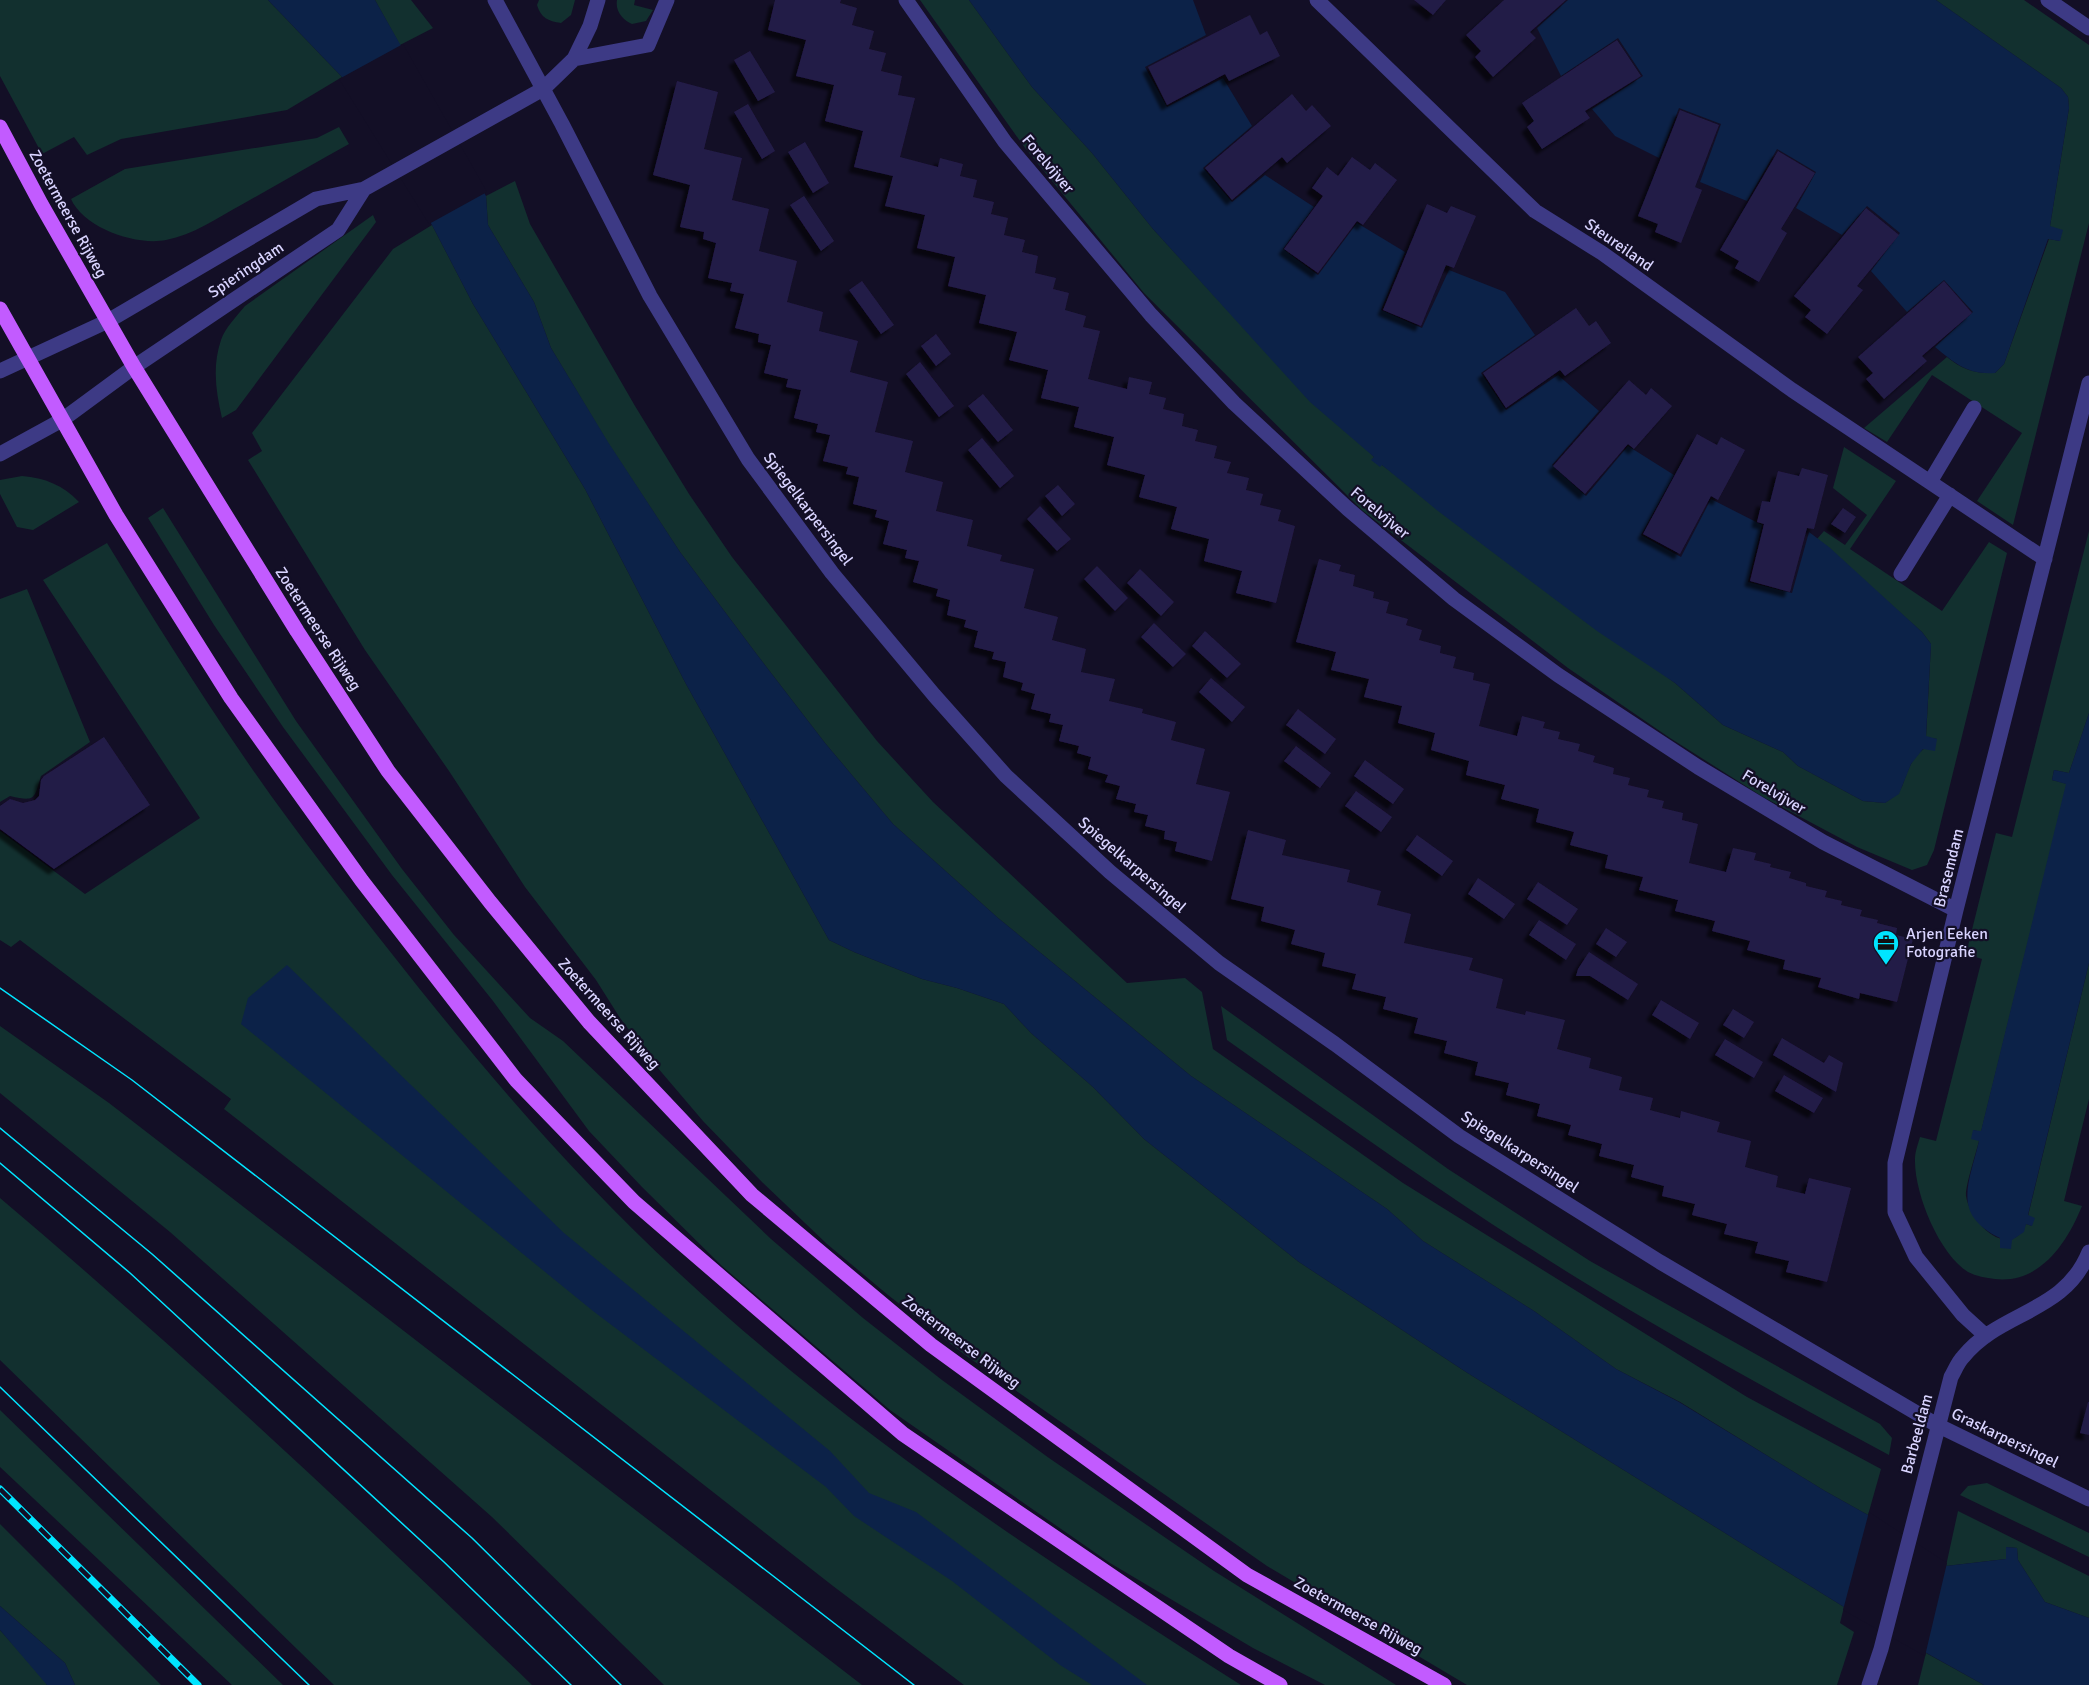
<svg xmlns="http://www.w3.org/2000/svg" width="2089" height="1685" font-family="Signika,sans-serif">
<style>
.green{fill:#12302f}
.water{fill:#0c2248}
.pier{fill:#130f26}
.building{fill:#241b47;filter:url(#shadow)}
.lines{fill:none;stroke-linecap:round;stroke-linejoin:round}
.minor{stroke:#3d3a85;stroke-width:15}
.major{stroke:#c25bff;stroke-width:15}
.tram{stroke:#00e5ff;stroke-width:1.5}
.rail-casing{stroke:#00e5ff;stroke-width:7}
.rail{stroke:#130f26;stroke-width:4.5;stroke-dasharray:14;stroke-linecap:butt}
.labels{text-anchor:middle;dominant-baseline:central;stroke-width:4.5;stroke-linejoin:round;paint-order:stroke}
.street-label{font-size:16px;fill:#d9d4ff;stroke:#130f26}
.poi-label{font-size:16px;fill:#d9d4ff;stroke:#130f26;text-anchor:start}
</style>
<defs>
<filter id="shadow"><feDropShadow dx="-5.5" dy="5.5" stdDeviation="1.5" flood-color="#0009"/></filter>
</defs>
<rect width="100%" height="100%" fill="#130f26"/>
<path class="green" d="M0,0H268L342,77L287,110L121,139L87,155L74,137L42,154L0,76Z
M375,0H411L433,28L400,45Z
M539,0H575L571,15L561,23C548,21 541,18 537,5Z
M617,0H635L634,5L653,10L646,21L632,24C623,20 615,11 617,0Z
M920,0H969L1032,87L1092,153L1153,229L1230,313L1374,457L1372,460L1382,465L1675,683L1723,725L1783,752L1798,766L1863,801L1885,803C1906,789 1900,787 1910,766C1916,754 1926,746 1937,739L1926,737L1931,644L1922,632L1817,539L1824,531L1845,545L1867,515L1833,488L1844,447L1896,481L1850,549L1942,611L1989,542L2007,553L1934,850L1927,865L1912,870L1857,847L1763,797L1670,738L1568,668L1363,511L1144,293L1025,148Z
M1936,0H2024L2089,45V223L2013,525L1977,501L2022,433L1932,375L1887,442L1864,428L1947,357C1961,369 1976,374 1995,373L2004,364L2049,239L2060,241L2050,226L2069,108L2068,97L2061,88Z
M339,127L349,144C313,164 277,185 241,205C217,218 193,235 166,240C136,246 84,228 71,199L125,169L317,138Z
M515,181L530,224L635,406L689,494L732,557L877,741L933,802L1127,983L1185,978L1202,992L1213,1049L1403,1183L1747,1397L1881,1469L1868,1515L1825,1491L1680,1402L1616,1369L1534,1311L1423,1241L1387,1209L1191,1076L998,918L893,824L825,743L758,656L680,552L608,443L551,348L534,302L488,225L486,196Z
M373,215L376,222L236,410L222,418C216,392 212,367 221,340C225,328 237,316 245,306Z
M432,225L473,304L585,489L686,684L829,940L854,952L922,979L957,988L1004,1004L1031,1033L1093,1087L1144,1139L1299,1262L1466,1372L1844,1607L1840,1623L1854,1632L1837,1685H1467L1267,1566L965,1355L888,1295L827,1244L762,1182L703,1121L657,1067L620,1018L596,980L525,887L449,771L365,650L248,460L262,451L252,433L393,249Z
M22,476C45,478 63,485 79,502L33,530L17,527L0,494V480Z
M163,508L296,721L402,869L454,935L530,1018L563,1041L771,1239L863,1318L942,1380L1049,1458L1214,1571L1396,1685H1325L1253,1648L1110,1563L890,1410L722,1266L642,1187L589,1131L493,1001L392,875L283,727L214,625L148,518Z
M2089,531V713L2069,773L2054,770L2052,780L2067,784L1981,1132L1973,1130L1979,1141C1976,1153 1965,1187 1966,1196C1969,1215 1993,1247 2014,1238C2020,1236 2023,1229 2026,1224L2032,1226L2028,1216L2089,963V1099L2064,1201L2082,1206C2067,1243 2040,1284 1995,1279C1986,1278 1976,1276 1968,1272C1939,1254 1914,1193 1915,1159C1915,1152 1918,1144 1920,1137L1936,1141L1982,959L1966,954L1996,833L2012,837Z
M107,543C151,615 196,687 244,757C291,826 344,893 396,959C484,1071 576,1178 681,1275C851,1433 1045,1561 1241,1685H964L833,1586L224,1109L231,1099L20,940L11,947L0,940V831L85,894L200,818L43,580Z
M27,589L90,742L41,776C34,799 36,802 10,796L0,802V599Z
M1221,1006L1448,1169L1590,1261L1880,1424L1892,1438L1889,1455C1784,1398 1679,1341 1577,1278C1457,1204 1342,1122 1227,1040Z
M0,1026L109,1103L862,1685H664L492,1517L170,1232L0,1093Z
M0,1198C183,1353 359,1518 532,1685H334L0,1360Z
M0,1410L283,1685H232L0,1467Z
M1987,1483L2089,1533V1557L1960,1495L1968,1486Z
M1958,1511L2089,1576V1618L2045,1602L2018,1560L2017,1548L2006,1547V1559L1946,1566Z
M0,1524L161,1685H75L65,1663L0,1606Z
M0,1630L45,1681L47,1685H0Z
M1926,1653L1984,1685H1918Z"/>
<path class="water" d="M268,0H375L486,196L488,225L534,302L551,348L608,442L680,552L758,656L825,743L893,824L998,918L1191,1076L1387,1209L1423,1241L1534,1311L1616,1369L1679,1402L1825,1491L1868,1515L1946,1566L2006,1559V1547L2017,1548L2018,1560L2045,1602L2089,1618V1685H1984L1844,1607L1466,1372L1299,1262L1144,1139L1093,1087L1031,1033L1004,1004L957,988L922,979L854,952L829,940L686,684L585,489L473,304L432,225L342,77Z
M969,0H1193L1206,35L1145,67L1167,107L1223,78L1252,126L1203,168L1232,202L1265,175L1314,207L1283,249L1318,275L1357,223L1405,252L1381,310L1422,328L1449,270L1505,292L1535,335L1481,373L1506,410L1558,375L1599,411L1552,465L1586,496L1628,446L1674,475L1641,535L1681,557L1711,499L1762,525L1748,582L1792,593L1809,532L1829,547L1922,632L1931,644L1926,736L1937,739L1935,751L1923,749L1911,764L1899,794L1885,803L1863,801L1798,766L1783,752L1723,725L1675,683L1597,631L1438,511L1382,465L1380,467L1371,460L1374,457L1310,402L1153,229L1092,153L1032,87Z
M1568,0H1936L2061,88L2068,97L2069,108L2050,226L2063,230L2060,241L2048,239L2004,364L1995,373C1967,375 1955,363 1935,347L1973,312L1944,280L1907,312L1871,271L1900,233L1867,206L1842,235L1796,208L1816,172L1777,149L1747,201L1700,182L1721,124L1679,108L1659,158L1615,136L1592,109L1643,76L1618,38L1561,76L1537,28Z
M2089,713V963L2028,1215L2035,1218L2032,1226L2026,1224L2024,1232L2012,1240L2011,1249L2000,1248V1238C1951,1214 1969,1184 1979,1141L1971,1139L1973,1130L1981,1131L2066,784L2052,780L2054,770L2069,773Z
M287,965L564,1233L830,1451L869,1493L916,1512L1147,1685H1092L1060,1665L952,1581L854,1516L826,1487L593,1311L241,1024L248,998Z
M0,1606L65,1663L75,1685H47L0,1630Z"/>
<path class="pier" d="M403,44L487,192L429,224L339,79Z
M1869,1512L1947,1563L1925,1656L1843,1610Z"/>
<path class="building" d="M775,0H841L840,3L857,8L852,25L874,31L869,49L886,53L881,71L902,76L898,95L915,98L900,157L938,167L940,158L963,164L960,176L977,180L973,197L994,202L991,214L1008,218L1004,235L1025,240L1022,252L1038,256L1035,273L1056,278L1053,289L1069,293L1065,310L1086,316L1083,327L1100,331L1088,379L1127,389L1129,377L1152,382L1149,394L1166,398L1163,409L1184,414L1182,426L1198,430L1195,441L1217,446L1214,458L1231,462L1227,473L1249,478L1246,490L1263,494L1260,505L1281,510L1278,521L1295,526L1276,603L1236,593L1242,571L1204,561L1209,539L1171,529L1177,507L1139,497L1145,475L1107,465L1114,437L1074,427L1079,407L1041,398L1048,370L1009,360L1017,332L979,323L986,295L948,286L955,257L917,248L925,215L885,206L893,176L854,167L863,131L825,121L834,85L796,76L806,40L768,30Z
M1414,0H1446L1433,15Z
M1504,0H1566L1530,32L1536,38L1493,77L1475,57L1481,51L1466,35Z
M1250,15L1260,35L1267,31L1280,56L1229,81L1225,74L1167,105L1148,67Z
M1617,40L1641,76L1585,111L1590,118L1542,149L1527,127L1534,121L1522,103Z
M750,51L775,92L758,101L734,60Z
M677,81L718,92L704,149L742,158L732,200L769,209L759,251L797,261L787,302L823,312L819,331L858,341L850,372L888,382L875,432L913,441L905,472L943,482L936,511L973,520L967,546L1002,555L1000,561L1034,569L1024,608L1058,617L1052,640L1086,649L1081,672L1115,679L1109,701L1143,709L1142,713L1176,722L1171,740L1205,749L1196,784L1230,792L1212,861L1175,851L1177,842L1164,839L1165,831L1145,826L1148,815L1134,812L1136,804L1116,799L1120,786L1105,782L1108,775L1088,769L1091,757L1077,753L1079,746L1059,741L1063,725L1049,722L1051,714L1031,709L1035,694L1021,690L1023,683L1003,677L1006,662L992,659L994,652L974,647L978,631L964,627L966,620L947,615L950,600L936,596L938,589L913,582L919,561L905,558L907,550L883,544L889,521L875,517L877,510L853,504L859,477L846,474L848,467L823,461L830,435L816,432L818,424L794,418L801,390L786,387L788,379L764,373L771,345L758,342L759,334L735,328L744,294L730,291L732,283L708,278L716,243L703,239L704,232L680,227L690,185L653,175Z
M1292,94L1306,111L1312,105L1331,126L1287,163L1282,157L1232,200L1205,168Z
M748,104L775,151L762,159L734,112Z
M1680,110L1719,125L1695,187L1702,190L1681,243L1655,232L1658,224L1638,216Z
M805,142L829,183L813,193L788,152Z
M1778,151L1815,173L1781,229L1787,233L1759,282L1735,268L1739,261L1720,250Z
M1352,157L1370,170L1375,163L1397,180L1363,225L1357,221L1318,273L1284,249L1323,196L1312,188L1327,167L1338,176Z
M804,196L834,241L821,251L790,205Z
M1427,204L1447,213L1451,206L1476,216L1454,268L1446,265L1421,326L1383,310Z
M1866,208L1899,235L1857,286L1863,290L1827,334L1805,317L1811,310L1794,296Z
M862,281L894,325L881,334L849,290Z
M1944,281L1972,313L1922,356L1927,361L1884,399L1866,379L1873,373L1858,357Z
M1576,308L1589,326L1596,321L1611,343L1565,376L1560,370L1506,408L1483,373Z
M936,334L951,354L936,366L921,346Z
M920,362L954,406L939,417L906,374Z
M1629,380L1646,395L1651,388L1672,406L1634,449L1628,444L1585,494L1553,466Z
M983,394L1013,430L998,442L968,406Z
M1697,434L1717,445L1721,437L1745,450L1718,500L1711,496L1680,554L1643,534Z
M982,438L1014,476L1000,488L968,450Z
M1802,468L1828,475L1814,529L1807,528L1790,592L1750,581L1764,524L1757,522L1762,501L1770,502L1778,471L1799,476Z
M1058,485L1075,504L1062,516L1045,496Z
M1040,506L1071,539L1057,551L1027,519Z
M1843,508L1856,517L1845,533L1831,524Z
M1319,559L1341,565L1339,571L1355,575L1353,586L1374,592L1373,598L1389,602L1386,613L1408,619L1406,625L1422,630L1419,640L1441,646L1440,653L1456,657L1453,668L1474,673L1473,680L1490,684L1479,726L1517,736L1522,716L1545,722L1543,728L1560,732L1558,739L1580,744L1578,751L1595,756L1593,762L1614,768L1613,774L1630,778L1628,785L1649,790L1647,797L1664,801L1662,808L1683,813L1682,820L1698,824L1689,863L1726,872L1733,848L1756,853L1754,860L1771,864L1770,867L1791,872L1789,878L1806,883V886L1827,891L1825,897L1842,901L1841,905L1862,910L1860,916L1878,920L1877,923L1897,928L1896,935L1913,939L1897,1002L1860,993L1859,999L1818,987L1821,978L1783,969L1785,960L1747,950L1750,941L1712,931L1715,921L1675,911L1678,900L1639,890L1643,877L1605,868L1608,855L1570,845L1574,832L1536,822L1539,809L1501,799L1505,785L1466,775L1469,761L1431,750L1435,733L1398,723L1402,706L1364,697L1369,679L1331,670L1336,652L1296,642Z
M1097,566L1128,598L1115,611L1084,579Z
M1140,569L1174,602L1161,616L1127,583Z
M1154,623L1186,654L1173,667L1141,637Z
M1205,631L1241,664L1227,678L1192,646Z
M1211,678L1245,707L1232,722L1199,692Z
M1298,709L1336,739L1325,754L1286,725Z
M104,737L150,805L54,869L0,829V806L10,799L23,803L35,800L39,796L41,780L44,776Z
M1296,746L1331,773L1320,788L1284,761Z
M1365,760L1404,789L1393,804L1354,776Z
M1356,791L1392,817L1381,832L1345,806Z
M1248,830L1286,840L1282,855L1350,870L1347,882L1381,891L1377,905L1411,914L1404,943L1473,958L1469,970L1503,979L1496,1008L1525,1015L1526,1011L1565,1020L1557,1049L1591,1058L1589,1068L1622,1077L1619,1090L1653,1098L1650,1110L1680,1118L1681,1111L1720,1122L1717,1132L1751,1141L1745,1167L1778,1176L1776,1187L1805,1194L1809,1178L1851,1188L1827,1282L1786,1272L1789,1261L1755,1253L1758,1242L1724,1234L1727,1224L1692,1215L1695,1204L1662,1196L1664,1186L1631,1177L1634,1165L1599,1156L1602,1144L1568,1135L1571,1125L1537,1116L1540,1104L1506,1095L1509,1083L1475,1075L1478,1062L1444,1053L1447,1041L1414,1033L1418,1018L1383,1009L1386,997L1352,989L1356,974L1322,966L1325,953L1291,944L1295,930L1261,921L1264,907L1231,899Z
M1417,835L1453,861L1442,876L1406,850Z
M1478,878L1515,904L1504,919L1468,894Z
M1538,882L1578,909L1567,925L1527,899Z
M1539,920L1576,944L1566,960L1529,935Z
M1606,928L1627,942L1616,957L1596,944Z
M1589,952L1638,984L1628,1000L1590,976H1576L1578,969Z
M1661,1000L1699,1023L1690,1039L1652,1015Z
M1733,1009L1754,1022L1744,1038L1723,1025Z
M1782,1038L1824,1063L1829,1055L1843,1063L1836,1092L1773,1055Z
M1725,1039L1763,1062L1754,1078L1715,1055Z
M1784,1075L1823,1098L1814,1113L1775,1091Z
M2088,1402H2089V1435L2080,1433Z"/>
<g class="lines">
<path class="minor" d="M495,0L562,124L650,296L748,459L832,573L934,695L1006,776L1110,872L1219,963L1335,1044L1459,1136L1660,1262L1937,1425L2089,1499
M906,0L1005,142L1151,315L1234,403L1348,509L1454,599L1558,675L1698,767L1823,842L1956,910
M1317,0L1535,211L1602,253L1792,390L2045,559
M2048,0L2089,28
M574,59L648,45L667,0
M0,371L108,321L316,199L364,189L543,89L574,59L590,26L598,0
M0,454L62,420L134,367L338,230L364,189
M1930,482L1974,408
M1901,574L1950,495
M1986,1336L1963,1315L1916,1257L1895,1212V1163L1956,910L2089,383
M1869,1685L1881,1649L1951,1377C1955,1370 1958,1362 1963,1357C2001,1310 2064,1314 2089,1252"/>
<path class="major" d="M0,127L41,204L134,367L297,631L388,771L490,902L589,1022L752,1195L931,1345L1247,1575L1444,1685
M0,309L116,515L231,698L362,881L516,1080L634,1202L903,1434L1229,1656L1280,1685"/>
<path class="tram" d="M0,988L132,1080L914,1685
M0,1128L152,1254L472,1538L621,1685
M0,1163L130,1273L444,1562L571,1685
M0,1387L309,1685"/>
<g class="rail-casing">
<path id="rail" d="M0,1489L198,1685"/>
</g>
<use href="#rail" class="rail"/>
</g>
<defs>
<g id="office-pin" transform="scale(1.35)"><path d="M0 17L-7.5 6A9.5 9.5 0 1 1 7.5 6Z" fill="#00e5ff" stroke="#130f26"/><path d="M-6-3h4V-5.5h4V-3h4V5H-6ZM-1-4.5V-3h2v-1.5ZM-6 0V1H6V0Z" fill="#111"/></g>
</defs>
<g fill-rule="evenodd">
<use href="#office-pin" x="1886" y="943"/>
</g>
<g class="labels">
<g class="street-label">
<text transform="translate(1048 164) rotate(50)">Forelvijver</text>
<text transform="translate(68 214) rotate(61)">Zoetermeerse Rijweg</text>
<text transform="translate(1619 245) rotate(35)">Steureiland</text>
<text transform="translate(246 270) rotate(-34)">Spieringdam</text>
<text transform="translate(808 509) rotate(53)">Spiegelkarpersingel</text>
<text transform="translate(1380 513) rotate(40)">Forelvijver</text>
<text transform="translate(318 629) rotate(57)">Zoetermeerse Rijweg</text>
<text transform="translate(1774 792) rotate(31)">Forelvijver</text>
<text transform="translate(1132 865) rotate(41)">Spiegelkarpersingel</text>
<text transform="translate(1949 868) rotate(-76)">Brasemdam</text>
<text transform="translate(609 1014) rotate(48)">Zoetermeerse Rijweg</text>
<text transform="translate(1520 1152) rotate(33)">Spiegelkarpersingel</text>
<text transform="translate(961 1342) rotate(37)">Zoetermeerse Rijweg</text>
<text transform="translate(1917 1434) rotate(-75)">Barbeeldam</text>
<text transform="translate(2005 1438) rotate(26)">Graskarpersingel</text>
<text transform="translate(1358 1616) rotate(29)">Zoetermeerse Rijweg</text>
</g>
<g class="poi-label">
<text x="1906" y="934">Arjen Eeken<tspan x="1906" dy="18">Fotografie</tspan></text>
</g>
</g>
</svg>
